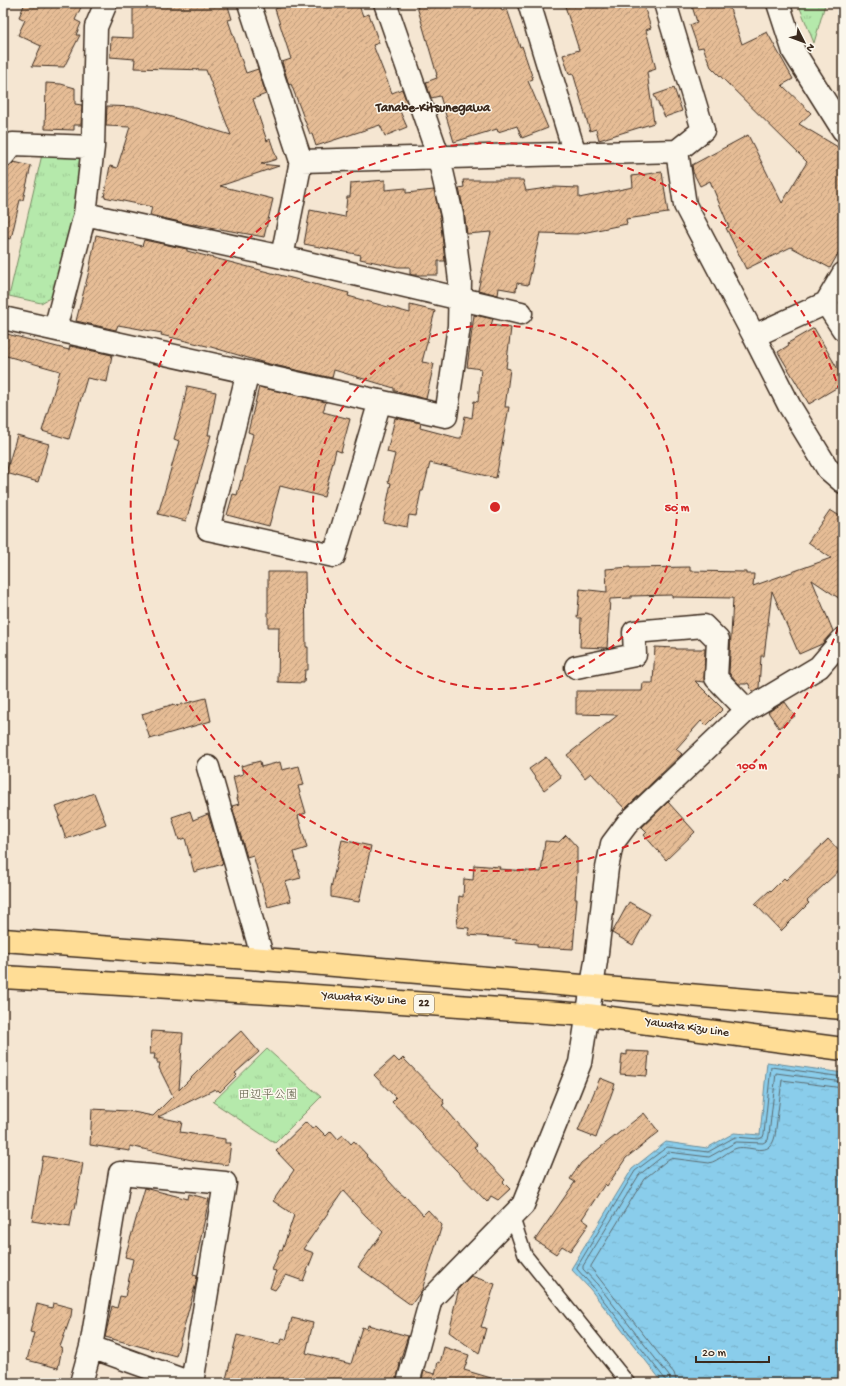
<svg xmlns="http://www.w3.org/2000/svg" width="846" height="1386" font-family="'Gochi Hand','Klee One',sans-serif">
<style>
.park{fill:url(#park-tufts);stroke:#788a64}
.water{fill:url(#water-ripples);stroke:#6a8c99}
.lines{fill:none;stroke-linecap:round;stroke-linejoin:round}
.shore{stroke:#5b6b70;stroke-width:1}
.building{fill:url(#building-hatch);stroke:#3b2a1e}
.lane-casing{stroke:#3b2a1e;stroke-width:16}
.street-casing{stroke:#3b2a1e;stroke-width:25}
.primary-casing{stroke:#3b2a1e;stroke-width:25}
.lane{stroke:#fbf7ec;stroke-width:13}
.street{stroke:#fbf7ec;stroke-width:22}
.primary{stroke:#ffdd96;stroke-width:22}
.ring{fill:none;stroke:#d62828;stroke-width:2;stroke-dasharray:7 5}
.labels{text-anchor:middle;dominant-baseline:central;stroke-width:3;stroke-linejoin:round;paint-order:stroke}
.shield{fill:#fbf7ec;stroke:#75685c;stroke-width:1}
.shield-label{font-size:11px;font-weight:bold;fill:#3b2a1e}
.street-label{font-size:12px;fill:#3b2a1e;stroke:#fbf7ec}
.park-label{font-size:12px;fill:#5a5a41;stroke:#fbf7ec}
.neighbourhood-label{font-size:13px;font-weight:bold;fill:#3b2a1e;stroke:#fbf7ec}
.centre{fill:#d62828;stroke:#fbf7ec;stroke-width:2}
.ring-label{font-size:12px;text-anchor:middle;font-weight:bold;fill:#d62828;stroke:#fbf7ec;stroke-width:3;stroke-linejoin:round;paint-order:stroke}
</style>
<defs>
<pattern id="park-tufts" width="24" height="20" patternUnits="userSpaceOnUse"><rect width="24" height="20" fill="#b5e9ab"/><path d="M3 7l-1-3M5 7V3M7 7l1-3M15 17l-1-3M17 17v-4M19 17l1-3" fill="none" stroke="#9dc893"/></pattern>
<pattern id="water-ripples" width="26" height="14" patternUnits="userSpaceOnUse"><rect width="26" height="14" fill="#8acdeb"/><path d="M2 4q2-2 4 0t4 0M15 11q2-2 4 0t4 0" fill="none" stroke="#78b0c9"/></pattern>
<pattern id="building-hatch" width="6" height="6" patternUnits="userSpaceOnUse"><rect width="6" height="6" fill="#e6bd96"/><path d="M-1 1l2-2M0 6l6-6M5 7l2-2" fill="none" stroke="#bc9a7a"/></pattern>
</defs>
<rect width="100%" height="100%" fill="#f5e6d2"/>
<filter id="ink" filterUnits="userSpaceOnUse"><feTurbulence type="fractalNoise" baseFrequency=".025" numOctaves="2"/><feDisplacementMap in="SourceGraphic" scale="8" xChannelSelector="R" yChannelSelector="G"/><feConvolveMatrix kernelMatrix="1 2 1 2 8 2 1 2 1" color-interpolation-filters="sRGB"/></filter>
<g filter="url(#ink)">
<path class="park" d="M798,3H826L824,8L814,43Z
M44,146L93,147L66,289L41,303L9,296Z
M267,1049L321,1097L275,1143L213,1102Z"/>
<path class="water" d="M767,1062L843,1073V1383H663L590,1289L571,1269L632,1169L666,1142L707,1148L734,1133L760,1135Z"/>
<g class="lines">
<path class="shore" d="M666,1383L665,1379L593,1287L577,1269V1267L635,1171L667,1147L708,1152L735,1137L759,1139L763,1137L764,1134L771,1067L843,1077
M671,1383L669,1376L597,1284L583,1269V1266L639,1175L668,1152L709,1157L736,1142L763,1143L768,1140L769,1135L776,1073L843,1082
M677,1383L674,1373L591,1268V1266L644,1179L670,1158L709,1163C719,1161 727,1151 737,1148C751,1145 770,1159 775,1136L782,1080L843,1088"/>
</g>
<path class="building" d="M25,3H83L75,20L81,23L76,35H80L64,67L32,66L41,46L18,35L25,20L19,17Z
M133,3H227L232,19L228,20L246,73L258,69L266,94L253,99L267,141L270,139L277,159L261,164L279,166L220,186L273,199L264,237L193,224V225L150,215L152,207L104,197L110,166L117,168L130,127L106,126L107,106L138,107L231,135L206,70L134,68L135,59L110,57L111,37L133,38Z
M293,3H358L363,16L369,14L379,43L373,45L392,93L402,89L408,106L399,109L407,127L385,136L380,125L316,146L312,134H310L291,84L289,85L282,62L291,59L275,9Z
M416,3H499L502,11L507,9L520,47L522,46L533,79L528,81L548,128L522,138L517,126L498,132L497,129L454,142L440,96L431,98L426,82L437,78L436,75H437Z
M564,3H643L651,28L646,30L656,69L647,72L654,123L599,140L596,129L590,131L573,73L569,74L563,55L579,50Z
M691,3H728L742,44L767,32L793,79L782,85L811,113L799,124L843,150V245L830,268L791,247L746,269L726,228L729,227L710,181L700,186L693,172L692,165L748,135L782,203L807,162L711,67L703,47L698,48L690,25L697,22Z
M46,83L61,84L75,88V104L82,105L81,125H74V130L45,129Z
M674,88L682,111L665,117L654,95Z
M14,162L31,166L23,200H20L11,239L3,238V168H8Z
M662,172L668,213L626,219L627,224L577,234L540,233L528,285L517,283L516,291L499,288L498,295L478,290L491,232L467,234L464,212L459,188L464,187L463,180H523L526,191L554,187L579,188V198L633,187L632,176Z
M385,180V190L406,188V193L434,190L440,217L445,261H438V275H412L410,274V267H398L360,259L361,255L304,244L310,210L345,217L347,197H350L351,183Z
M96,235L142,246L144,240L187,249V251L349,293L348,296L410,313V305L435,311L422,362L434,364L426,399L402,393V392L394,391V388L334,370L332,378L265,363L211,347L161,335L162,333L118,325L116,330L76,321L89,271Z
M474,315L493,319L491,325L511,328L506,368L510,369L505,407H509L496,478L430,463L423,491H421L416,516L409,515L407,527L383,522L391,483L388,482L395,454L387,452L395,418L421,423L420,428L458,438H461L465,416L472,418L474,401L478,402L481,369L467,367Z
M814,328L843,378V384L809,404L778,352L789,345L788,343Z
M3,333L69,350L70,346L112,355L107,382L87,378L69,439L42,431L60,371L3,355Z
M187,386L216,392L208,435H211L186,521L158,514L179,441L174,439L183,408Z
M259,387L326,402L323,412L350,419L341,452L336,450L324,497L280,486L269,526L227,515L233,494L237,495L241,480L242,481L253,434L248,432Z
M17,435L49,444L38,482L6,473Z
M830,510L843,518V601L812,580L833,631L822,644L799,654L772,591L764,656H761L759,688L753,692L748,683L746,684H739L729,673L733,598L672,597V595L631,596V598L610,599L607,648L580,647L581,618H577L580,589L607,592L606,569L630,567V568L690,567V571L746,572V574H754L753,586L831,558L808,542Z
M268,572H305L306,647H308V670H305L304,683L278,682L279,627H268Z
M655,647L676,648V649H705L704,682L695,681L723,709L706,726L701,721L676,749L682,754L625,809L591,773L585,778L567,755L618,715L576,714V691H642L643,683H653Z
M206,698L211,721L150,739L142,714L174,704L175,706Z
M785,702L795,716L779,728L768,712Z
M546,757L561,777L544,790L529,769Z
M260,761L261,767L280,762L282,770L299,766L304,785L298,786L306,813L298,816L307,848L294,852L301,878L285,882L291,901L268,907L253,855L247,857L232,806L239,804L237,798H238L233,777L243,774L241,766Z
M94,793L106,824L66,839L58,817L60,816L56,807Z
M668,802L695,832L666,860L644,835L647,832L642,827Z
M190,811L193,820L208,814L223,864L194,872L185,838L179,840L172,817Z
M566,835L577,847V872L575,899H577L573,949L537,947V944L516,942L517,939L468,935L469,928L457,927L459,896L463,897L464,879L473,880L474,865L500,867L499,869L541,872L545,841L559,842Z
M828,839L843,855V867L807,901L809,903L781,931L755,904L770,890L771,891L784,878L786,880Z
M342,840L371,846L359,902L331,897V888Z
M629,902L650,914L633,945L612,933Z
M152,1031L183,1033L179,1090L210,1059L241,1031L259,1052L235,1073L237,1075L220,1092L218,1090L216,1091L215,1089L158,1117L182,1122L180,1132L225,1139V1143H231L228,1165L196,1161L130,1146V1151L90,1145L92,1109L128,1111L153,1116L173,1096L159,1068L160,1063H157V1059H154L155,1054H150Z
M627,1051L649,1052L647,1076L620,1074L622,1054L627,1055Z
M394,1057L399,1062L403,1058L444,1100L443,1101L444,1104L442,1105L477,1145L474,1147L505,1180L503,1182L510,1189L498,1200L491,1196L487,1202L422,1135L423,1134L392,1102L396,1098L374,1075Z
M600,1078L615,1084L596,1138L578,1131Z
M644,1113L659,1132L626,1158L607,1186L605,1184L582,1219L589,1224L570,1251L562,1246L556,1254L535,1240L575,1182L570,1179L581,1163Z
M306,1122L312,1129L316,1126L326,1136L331,1131L338,1139L343,1135L351,1144L354,1141L367,1155L366,1156L400,1193L405,1197L406,1196L423,1215L428,1210L442,1225L422,1290L411,1305L358,1267L383,1232L366,1216L343,1191L303,1249L314,1253L303,1281L286,1275L275,1290L270,1288L276,1271L272,1270L280,1250L282,1251L294,1215L273,1201L294,1170L276,1151Z
M43,1156L83,1163L75,1209H73L70,1227L32,1221Z
M145,1188L188,1199L189,1194L209,1199L193,1275L197,1276L196,1283L176,1356L105,1337L112,1306L117,1308L120,1296L125,1297L133,1259L125,1257Z
M471,1276L495,1284L481,1327L486,1328L479,1354L449,1332L454,1312H453L459,1288Z
M53,1303L72,1308L71,1316L60,1347L62,1348L58,1368L27,1360L34,1333L30,1332L37,1304L52,1308Z
M292,1318L313,1323L306,1353L351,1364L362,1327L367,1329L368,1325L408,1336L399,1364H400L396,1383H225L237,1335L280,1345L282,1339L286,1340Z
M444,1347L469,1355L464,1370L491,1378L490,1383H421L424,1371L435,1374L438,1362L440,1363Z"/>
<g class="lines">
<g class="lane-casing">
<path id="lane" d="M512,1216L525,1255L628,1383"/>
</g>
<g class="street-casing">
<path id="street" d="M529,3L575,154
M778,3L794,52L843,130
M677,151L685,205L754,336
M3,156L13,144L93,147
M301,161L677,151L703,130L665,3
M85,214L93,147L96,27L106,3
M282,257L521,313
M843,274L826,303L754,336L789,405L828,469L843,482
M826,303L843,329
M3,318L446,416L459,326L460,281L452,215L439,158L385,3
M55,329L85,214L282,257L301,161L249,3
M248,372L208,529L334,556L380,401
M576,667L635,655L634,632L704,626L718,640L716,678L747,710
M208,767L263,959
M91,1347L191,1383
M81,1383L91,1347L120,1173L225,1183L192,1383
M408,1383L431,1299L523,1205L580,1063L596,961L607,868L612,844L627,824L747,710L819,667L843,639"/>
</g>
<g class="primary-casing">
<path id="primary" d="M3,940L263,959L843,1008
M3,977L286,994L588,1015L843,1049"/>
</g>
<use href="#lane" class="lane"/>
<use href="#street" class="street"/>
<use href="#primary" class="primary"/>
</g>
</g>
<g class="ring">
<circle cx="495" cy="507" r="182"/>
<path d="M842 616A364 364 0 1 1 842 398"/>
</g>
<g class="labels">
<rect class="shield" x="414" y="995" width="20" height="18" rx="3"/>
<g class="shield-label">
<text x="424" y="1004">22</text>
</g>
<g class="street-label">
<text transform="translate(364 999) rotate(4)">Yawata Kizu Line</text>
<text transform="translate(687 1028) rotate(8)">Yawata Kizu Line</text>
</g>
<g class="park-label">
<text x="268" y="1096">田辺平公園</text>
</g>
<g class="neighbourhood-label">
<text x="433" y="108">Tanabe-Kitsunegawa</text>
</g>
</g>
<circle cx="495" cy="507" r="6" class="centre"/>
<g class="ring-label">
<text x="677" y="511">50 m</text>
<text x="752" y="769">100 m</text>
</g>
<rect width="846" height="1386" fill="none" stroke="#fbf7ec" stroke-width="16"/>
<rect x="8" y="8" width="830" height="1370" fill="none" stroke="#3b2a1e" stroke-width="1.5" filter="url(#ink)"/>
<g transform="translate(804 42) rotate(132)" stroke="#fbf7ec" stroke-width="3" paint-order="stroke">
<path d="M0-3L7 15L0 10L-7 15Z" fill="#3b2a1e"/>
<text y="-6" font-size="11" font-weight="bold" text-anchor="middle" fill="#3b2a1e">N</text>
</g>
<path d="M696 1356v6h73v-6" fill="none" stroke="#3b2a1e" stroke-width="2"/>
<text x="702" y="1356" font-size="12" fill="#3b2a1e" stroke="#fbf7ec" stroke-width="3" paint-order="stroke">20 m</text>
</svg>
